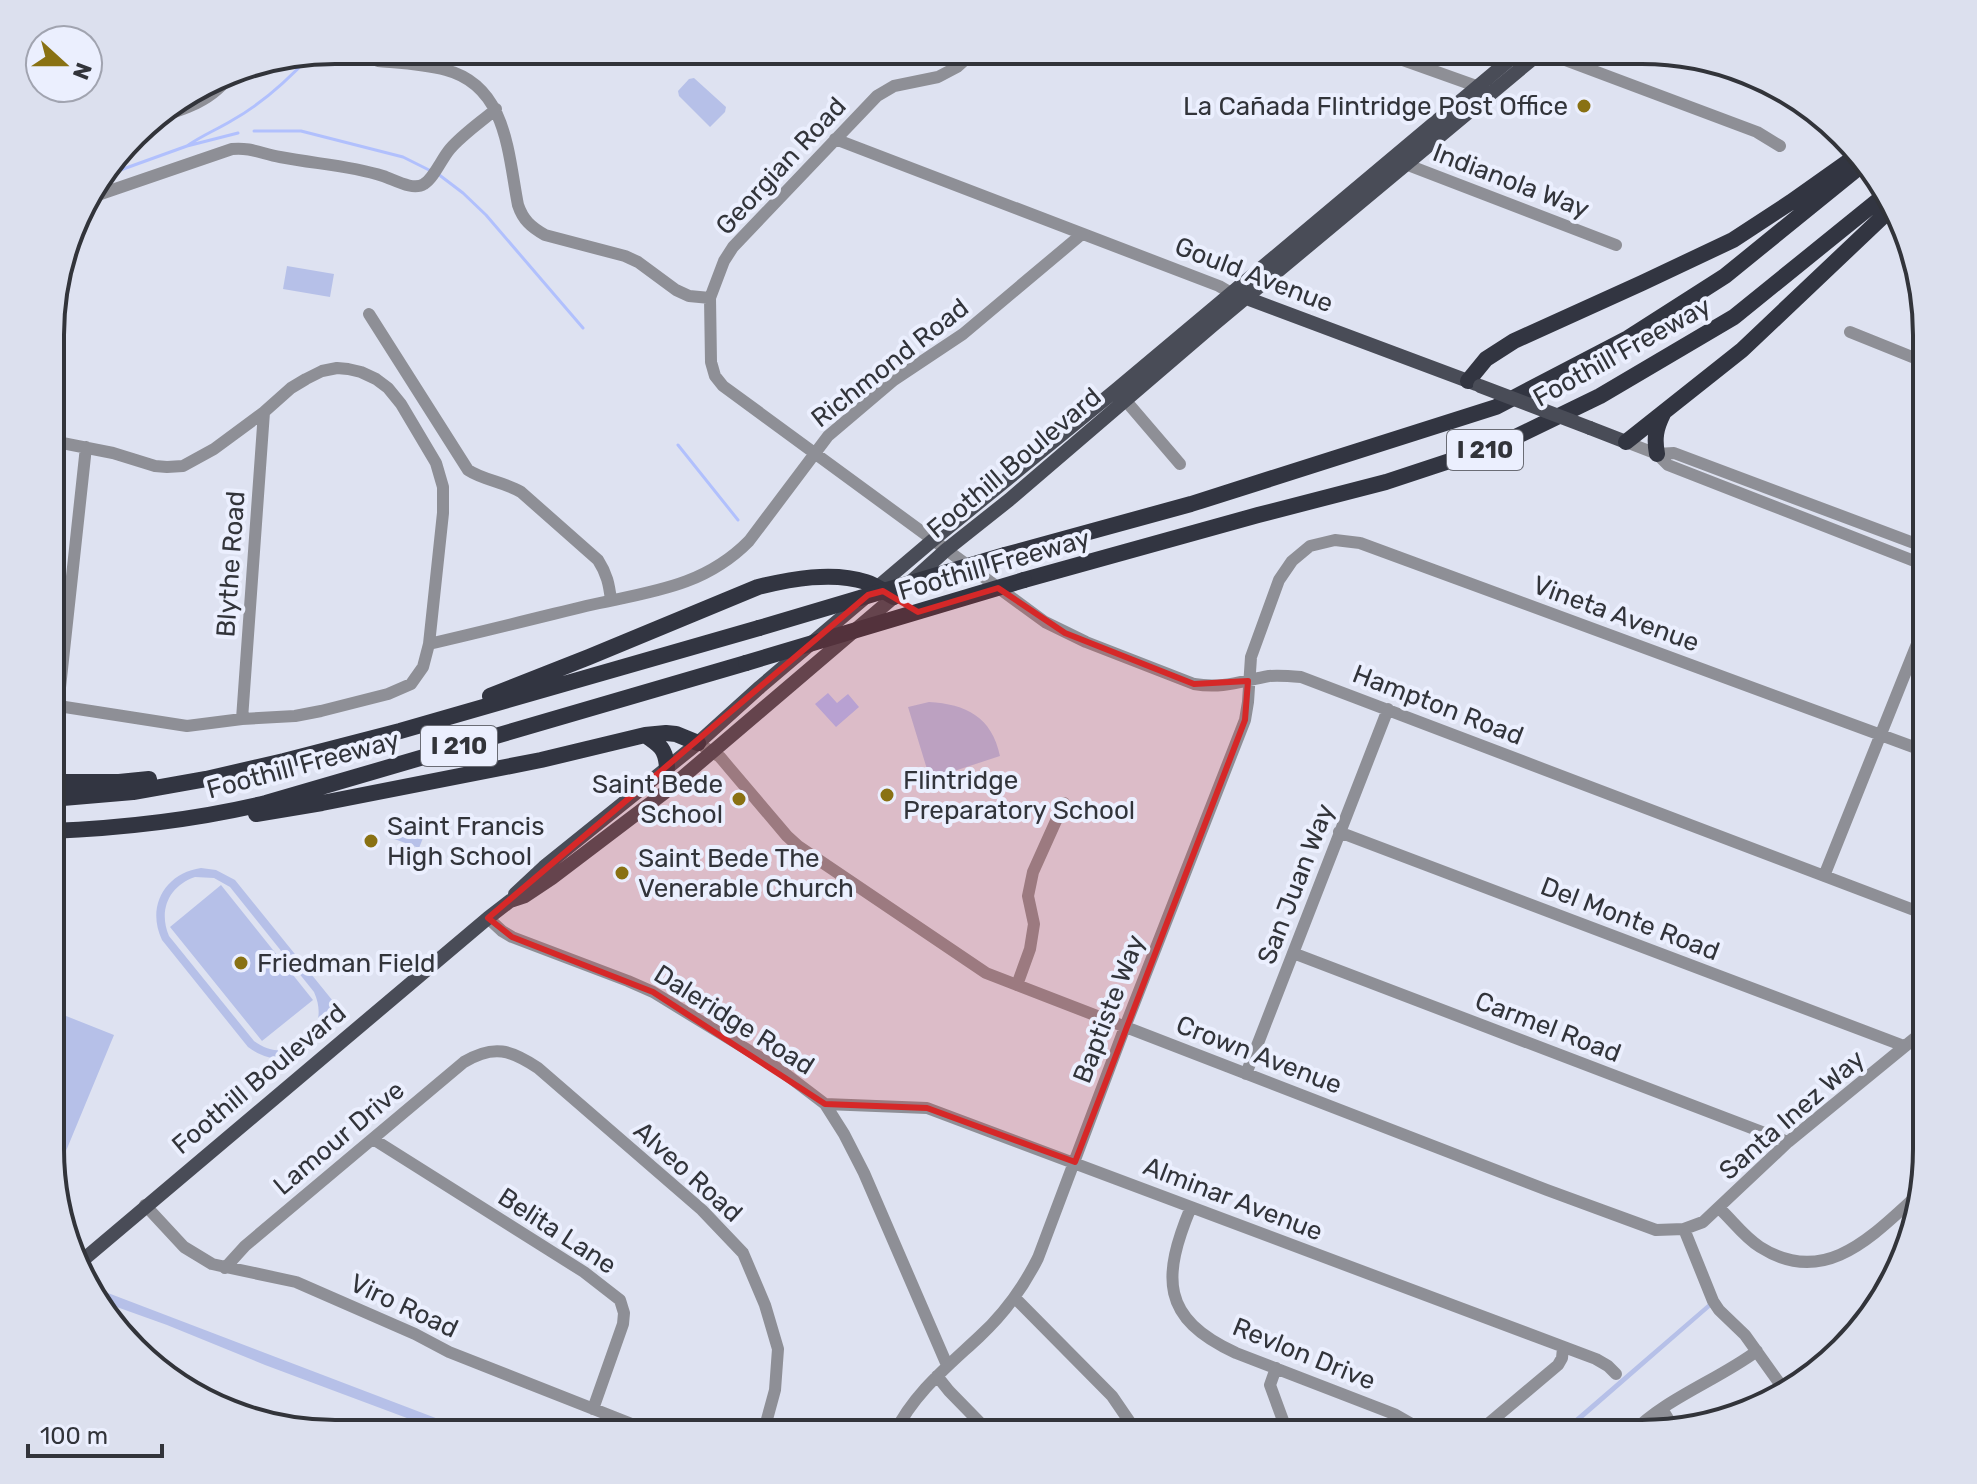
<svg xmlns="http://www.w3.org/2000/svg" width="1977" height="1484" font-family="Rubik,sans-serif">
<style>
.green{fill:#b6c0e8;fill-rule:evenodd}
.water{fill:#b1c0fd}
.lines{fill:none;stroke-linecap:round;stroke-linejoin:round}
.stream{stroke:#b1c0fd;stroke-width:3}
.minor{stroke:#8e8f96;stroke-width:12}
.major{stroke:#494c57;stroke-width:14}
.highway{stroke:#323541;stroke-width:16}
.major-bridge{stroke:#494c57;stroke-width:14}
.highway-bridge{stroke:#323541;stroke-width:16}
.marked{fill:#d62828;fill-opacity:0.2;stroke:#d62828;stroke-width:6;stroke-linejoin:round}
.poi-dot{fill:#897113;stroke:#ebeffe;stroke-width:3}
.labels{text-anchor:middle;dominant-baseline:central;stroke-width:8;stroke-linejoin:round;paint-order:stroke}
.shield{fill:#ebeffe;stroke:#6a6c75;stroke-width:2}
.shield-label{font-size:24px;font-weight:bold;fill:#32343a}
.poi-label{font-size:26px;fill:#32343a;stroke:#ebeffe;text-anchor:start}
.street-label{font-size:26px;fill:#32343a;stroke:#ebeffe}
.rim{fill:none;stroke:#32343a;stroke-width:4}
</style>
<rect width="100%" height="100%" fill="#dee2f1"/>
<path class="green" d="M694,78L726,107L725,112L710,127L679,96L678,91L689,79Z
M287,266L334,274L330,297L283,289Z
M929,702C966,704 992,717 1000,756L930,779L908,707Z
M394,817L427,828L419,848L386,836Z
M201,868L216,870L235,880L341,1011L335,1016L328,1009C326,1053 284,1074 248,1047L162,940C146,907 165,873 201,868ZM195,877L214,878L230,887L314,992C333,1033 290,1068 254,1041L169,936C158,910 169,886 195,877Z
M221,885L313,1000L262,1041L170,927Z
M51,1010L114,1035L66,1151L59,1154L51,1151Z
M87,1285L475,1433H447L265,1365L167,1325L100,1301Z
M1710,1302L1712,1306L1565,1434H1557Z"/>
<path class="water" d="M828,693L837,703L848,694L859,707L836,727L815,704Z"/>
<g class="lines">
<path class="stream" d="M254,131H301L403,157L431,171
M187,146C201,136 216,130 231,121C262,104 288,80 312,54
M438,174L463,193L486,215L583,328
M101,177L187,146L238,133
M678,445L738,520"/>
<path class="minor" d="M976,50L957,67L938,77L894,86L877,96L733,247L724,261L710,298L711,362L715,376L723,386L1045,622L1086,642L1194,684C1223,689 1241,681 1269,676C1279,675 1290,676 1301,677L1927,915
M1375,50L1476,86L1484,92
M1541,51L1757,132L1780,146
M378,61C400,63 424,64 446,70C507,86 508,154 518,205C523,220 531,227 545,235L625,256L638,262L676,290L689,296L710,298
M148,120C180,111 214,102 232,72
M835,139L1219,286L1231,293
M1400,162L1616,245
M86,199L232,149C250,147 263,154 280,157C315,164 349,165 383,176C395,180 413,191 424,184C434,178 442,158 450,149C463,134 481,122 496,109
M369,314L468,470C483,480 504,482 521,492L598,560C607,574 609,584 611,600
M1850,332L1927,363
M1120,394L1180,464
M1626,442L1657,454L1668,465L1927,566
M1657,454L1674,453L1927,548
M429,644C481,632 533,619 586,606C647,592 703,588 749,541L828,436L894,380L963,334L1082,234
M52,705L187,726L242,719L295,716L321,711L388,694L411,684L423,667L429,644L443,513V487L436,463L401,404L388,388L376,379L361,372L348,369L337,368L322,371L306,379L291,388L264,412L214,449L183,466L167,467L155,466L113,453L52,441
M58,706L86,447
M242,719L264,412
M698,743L720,757L787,836L798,846L986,973L1547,1190L1656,1230L1684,1229L1703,1222L1788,1142L1926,1029
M1339,832L1904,1046
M1824,876L1927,619
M488,918L502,931L512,937L628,981L653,992L779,1069L825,1104L844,1134L864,1173L947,1365
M1293,953L1788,1142
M1017,985L1030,949L1034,924L1028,896L1033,872L1064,803
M1246,1074L1388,709
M825,1104L927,1108L1596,1359L1608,1366L1616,1374
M373,1139L584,1272L620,1300L624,1313L623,1324L593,1409
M145,1205L184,1247L212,1264L296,1282L415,1334L449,1352L657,1434
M1191,1207C1162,1277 1160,1318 1236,1353L1394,1414L1429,1434
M1720,1209C1733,1221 1744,1237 1760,1247C1826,1289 1874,1234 1921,1192
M1684,1229L1713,1301L1719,1310L1745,1335L1785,1391
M225,1268L245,1246L464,1062C494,1044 511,1050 538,1068L702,1210L743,1253L765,1305L778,1349L775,1390L763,1434
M1015,1298L1112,1396L1138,1434
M1276,1368L1270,1385L1288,1434
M937,1376L949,1391L991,1434
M1662,1409L1673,1427
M894,1434C914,1393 947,1367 979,1337C1004,1314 1023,1288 1038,1258L1125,1027L1245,720L1248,702L1251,657L1279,580L1292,561L1310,546L1335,540L1360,543L1927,752
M1476,1434L1558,1365L1562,1358L1563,1348
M1631,1434C1664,1399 1718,1380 1757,1351"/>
<path class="major" d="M1241,296L1476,384
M1590,428L1626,442
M515,894L544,867L698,743L760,687L933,540L1116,390L1520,51
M77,1265L488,918L510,901L525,896L552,878L664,793L894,597L946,550L1009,500L1212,326L1542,51"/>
<path class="highway" d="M1468,381L1486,359L1514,341L1642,283L1733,240L1791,202L1856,156
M1626,442L1742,350L1895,205
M1657,454C1654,438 1656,428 1663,414
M1005,555L1191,504L1496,407L1628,338L1725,276L1863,164
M1024,580L1258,515L1386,482L1501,444L1600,396L1734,317L1886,194
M490,696L589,657L758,587C791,579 832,571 866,582C876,585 885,592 894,597
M645,735C660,745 666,749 667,768
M51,782H119L149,779
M51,799L133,792L206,779L284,761L400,731L759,628
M256,814L322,803L541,760L645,735L666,733L676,734L698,743
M51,831C124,828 195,820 266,803L746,663"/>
<path class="major-bridge" d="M1480,386L1590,428"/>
<path class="highway-bridge" d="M759,628L1005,555
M746,663L1024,580"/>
</g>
<path class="marked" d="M998,588L1065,633L1194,684L1248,681L1245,720L1075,1162L927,1108L825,1104L653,992L512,937L488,918L868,595L883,591L918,612Z"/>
<g class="poi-dot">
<circle cx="1584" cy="106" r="8"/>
<circle cx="887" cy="795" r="8"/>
<circle cx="739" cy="799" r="8"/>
<circle cx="371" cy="841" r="8"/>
<circle cx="622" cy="873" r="8"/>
<circle cx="241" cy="963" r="8"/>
</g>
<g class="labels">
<g class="shield">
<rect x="1447" y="430" width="76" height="40" rx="6"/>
<rect x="421" y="726" width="76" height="40" rx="6"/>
</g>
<g class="shield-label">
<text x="1485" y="450">I 210</text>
<text x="459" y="746">I 210</text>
</g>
<g class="poi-label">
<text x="1568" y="106" text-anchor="end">La Cañada Flintridge Post Office</text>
<text x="903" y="780">Flintridge<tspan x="903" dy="30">Preparatory School</tspan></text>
<text x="723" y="784" text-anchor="end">Saint Bede<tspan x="723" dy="30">School</tspan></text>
<text x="387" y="826">Saint Francis<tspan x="387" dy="30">High School</tspan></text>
<text x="638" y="858">Saint Bede The<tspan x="638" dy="30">Venerable Church</tspan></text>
<text x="257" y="963">Friedman Field</text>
</g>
<g class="street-label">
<text transform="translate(781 166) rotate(-47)">Georgian Road</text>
<text transform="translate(1511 181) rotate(21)">Indianola Way</text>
<text transform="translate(1254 275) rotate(21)">Gould Avenue</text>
<text transform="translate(1622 352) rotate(-29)">Foothill Freeway</text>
<text transform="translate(890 363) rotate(-38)">Richmond Road</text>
<text transform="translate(1014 463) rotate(-40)">Foothill Boulevard</text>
<text transform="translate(231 564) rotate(-86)">Blythe Road</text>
<text transform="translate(994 565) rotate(-16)">Foothill Freeway</text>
<text transform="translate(1616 614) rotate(20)">Vineta Avenue</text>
<text transform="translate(1438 705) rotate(21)">Hampton Road</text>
<text transform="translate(303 765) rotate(-15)">Foothill Freeway</text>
<text transform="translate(1296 884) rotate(-69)">San Juan Way</text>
<text transform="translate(1630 919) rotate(21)">Del Monte Road</text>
<text transform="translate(1109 1009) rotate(-69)">Baptiste Way</text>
<text transform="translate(734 1020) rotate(32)">Daleridge Road</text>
<text transform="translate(1548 1027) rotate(21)">Carmel Road</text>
<text transform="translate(1259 1055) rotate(21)">Crown Avenue</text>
<text transform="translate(259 1079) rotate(-40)">Foothill Boulevard</text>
<text transform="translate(1792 1115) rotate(-41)">Santa Inez Way</text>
<text transform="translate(339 1138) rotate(-40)">Lamour Drive</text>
<text transform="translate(688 1172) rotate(42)">Alveo Road</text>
<text transform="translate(1233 1199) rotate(21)">Alminar Avenue</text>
<text transform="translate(557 1231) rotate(33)">Belita Lane</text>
<text transform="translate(404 1306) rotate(25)">Viro Road</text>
<text transform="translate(1304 1354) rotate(22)">Revlon Drive</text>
</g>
</g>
<path d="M0 0H1977V1484H0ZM335 64H1642A271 271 0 0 1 1913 335V1149A271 271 0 0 1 1642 1420H335A271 271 0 0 1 64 1149V335A271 271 0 0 1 335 64Z" fill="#dce0ee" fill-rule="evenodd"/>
<path class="rim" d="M335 64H1642A271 271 0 0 1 1913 335V1149A271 271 0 0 1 1642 1420H335A271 271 0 0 1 64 1149V335A271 271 0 0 1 335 64Z"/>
<g transform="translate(64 64) rotate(111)"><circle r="38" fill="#ebeffe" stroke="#a1a4b0" stroke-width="2"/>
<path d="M0-6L14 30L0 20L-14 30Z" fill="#897113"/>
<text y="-12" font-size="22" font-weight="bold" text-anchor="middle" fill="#32343a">N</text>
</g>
<path d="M28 1444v12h134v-12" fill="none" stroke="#32343a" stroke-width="4"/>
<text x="40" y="1444" font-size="24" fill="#32343a" stroke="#ebeffe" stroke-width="6" paint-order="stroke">100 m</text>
</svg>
